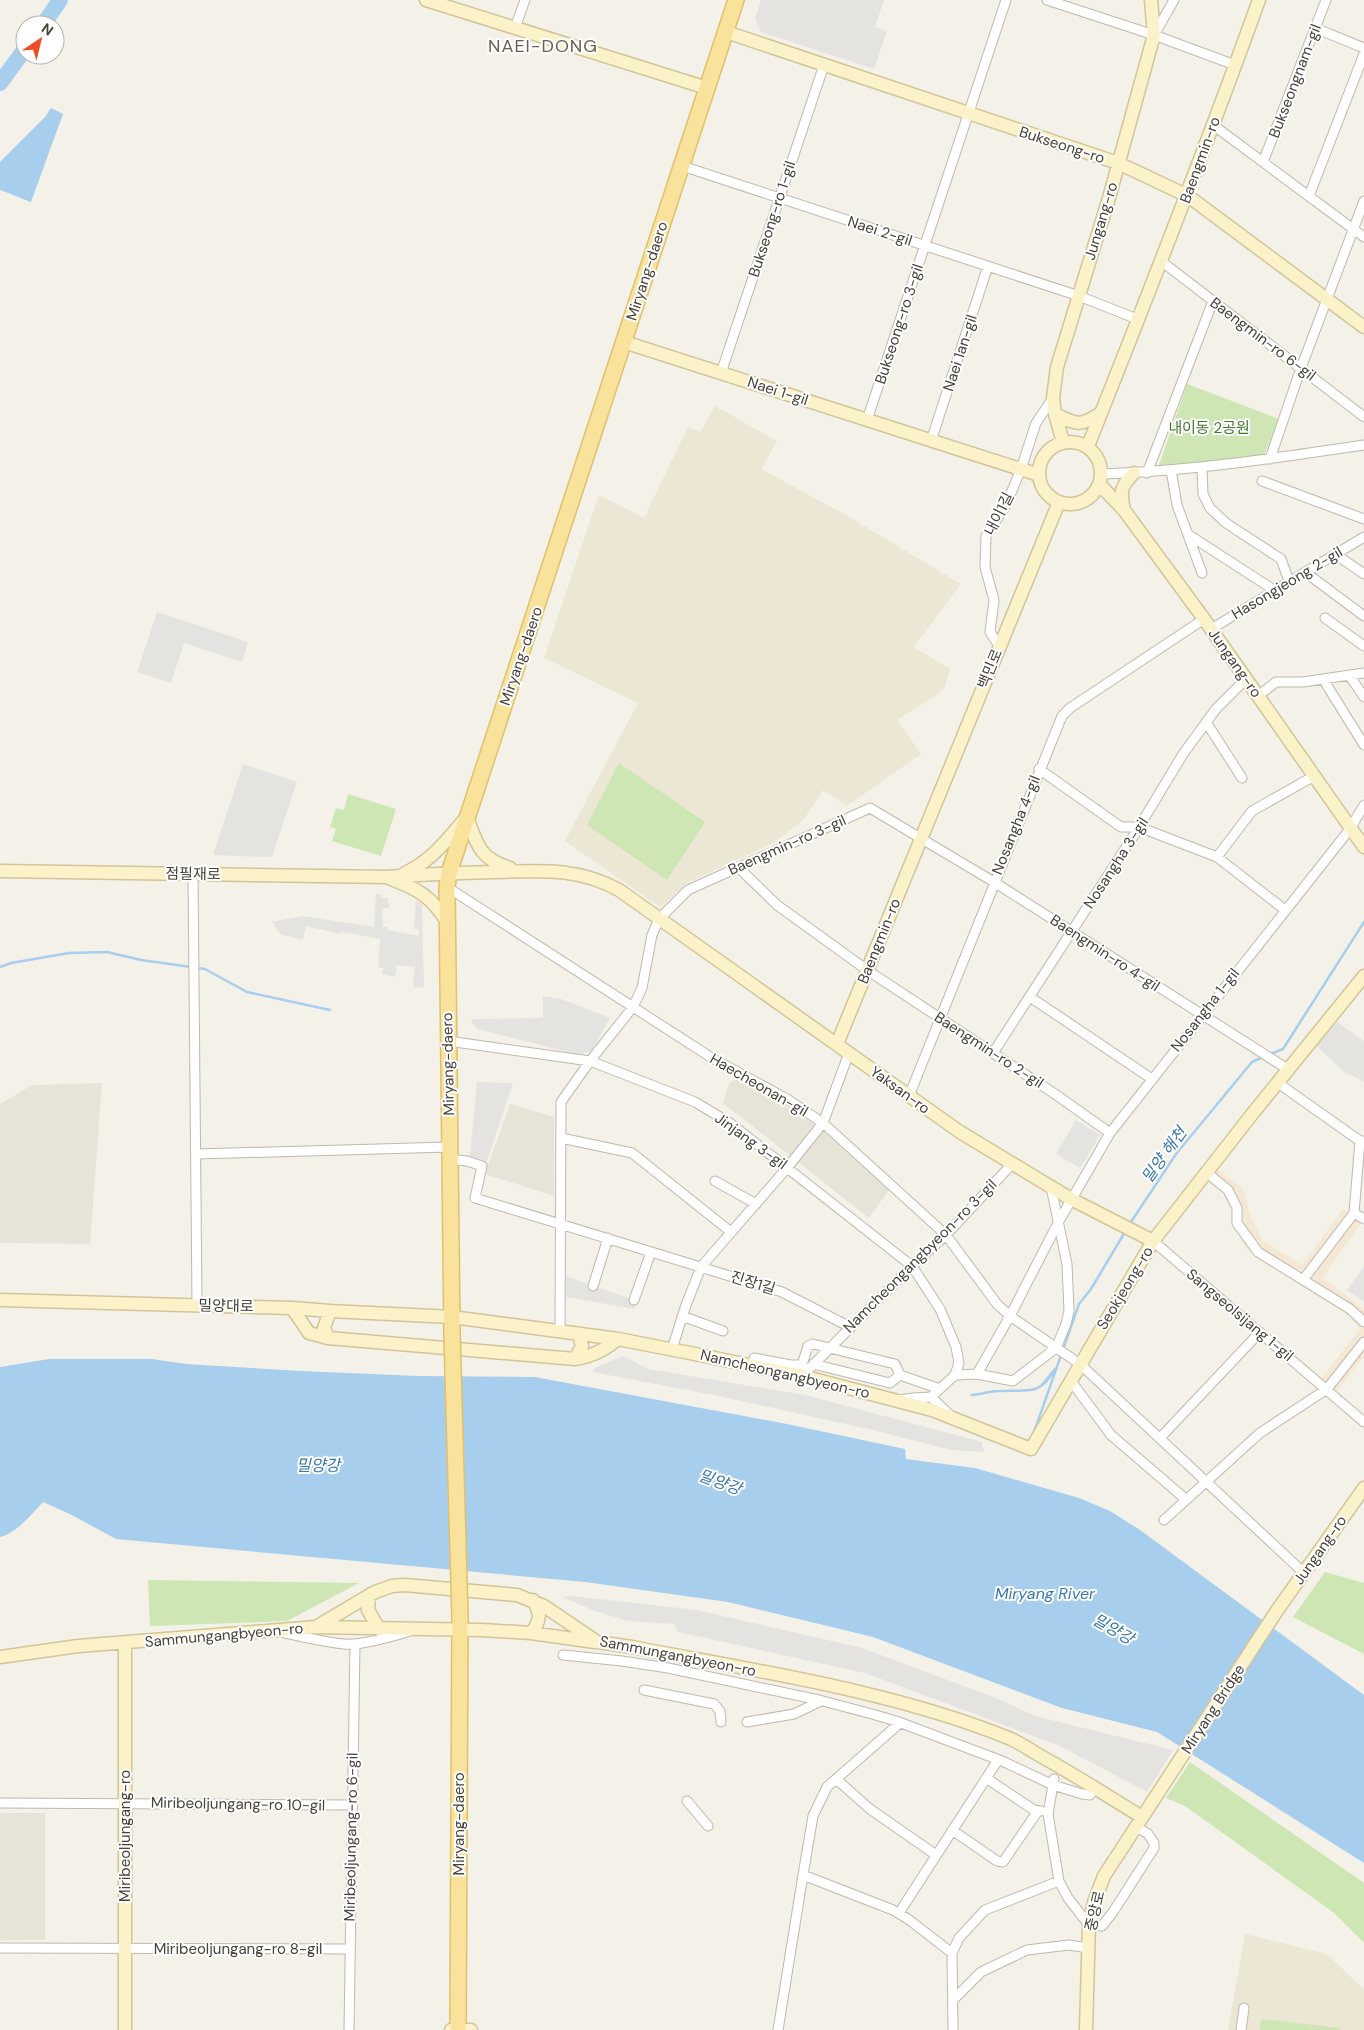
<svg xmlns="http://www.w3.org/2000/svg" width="1364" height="2030" font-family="'DM Sans','Noto Sans KR',sans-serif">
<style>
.residential{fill:#e7e3d7}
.commercial{fill:#f4e8d5}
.education{fill:#ece6d4}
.green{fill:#cde6b4}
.parking{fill:#e5e3e0}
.water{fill:#a8ceed}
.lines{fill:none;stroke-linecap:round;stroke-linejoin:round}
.stream{stroke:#a8ceed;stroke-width:2.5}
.river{stroke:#a8ceed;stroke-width:16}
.street-casing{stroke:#bfb9ac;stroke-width:11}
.secondary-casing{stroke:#d1c59a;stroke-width:15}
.primary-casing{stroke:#dec16c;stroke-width:18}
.street{stroke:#fff;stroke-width:9}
.secondary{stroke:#fcf2ca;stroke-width:12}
.primary{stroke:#f9e39c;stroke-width:15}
.primary-bridge-casing{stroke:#dec16c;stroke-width:18;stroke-linecap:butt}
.primary-bridge{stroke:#f9e39c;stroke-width:15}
.labels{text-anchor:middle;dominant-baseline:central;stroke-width:4;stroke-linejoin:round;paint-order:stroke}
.street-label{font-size:15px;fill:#474238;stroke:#fff}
.park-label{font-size:15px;fill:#46762d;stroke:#fff}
.water-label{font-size:16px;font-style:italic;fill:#3576ae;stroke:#fff}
.quarter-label{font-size:18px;letter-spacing:1px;fill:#69604f;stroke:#fff}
</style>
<rect width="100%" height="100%" fill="#f4f1e9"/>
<path class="residential" d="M739,1077L817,1126L889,1190L869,1218L723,1103L729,1083Z
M102,1083L90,1244L0,1243V1104L32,1085Z
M510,1104L554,1117V1196L485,1174Z
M0,1813H45V1940H0Z"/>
<path class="commercial" d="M1212,1165L1243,1189L1250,1213L1262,1240L1302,1265L1343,1209L1361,1223L1323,1278L1364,1309V1356L1334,1395L1318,1382L1360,1329L1347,1314L1247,1249L1233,1225L1232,1210L1224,1193L1201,1178Z"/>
<path class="education" d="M715,406L777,441L761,469L846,515L961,584L914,647L950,669L944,690L897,720L921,754L847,806L823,790L804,819L775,842L687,883L660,907L565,841L638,703L544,658L599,495L644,518L688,427L700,432Z
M1245,1934L1327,1954L1364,1990V2030H1228Z"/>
<path class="green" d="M1187,384L1279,419L1264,455L1158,468Z
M619,763L705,822L667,880L587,825Z
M348,794L396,809L381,856L332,841L336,829L330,827L336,808L344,810Z
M1325,1572L1364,1583V1654L1293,1617Z
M148,1580L359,1583L287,1621L150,1626Z
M1190,1762L1364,1883V1943L1333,1912L1185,1806L1166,1798Z
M1261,2019L1340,2028V2030H1260Z"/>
<path class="parking" d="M761,0H884L875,27L887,31L874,69L761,32L755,19Z
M157,612L248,642L242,662L184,643L171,683L137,672Z
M243,764L297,782L272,857L213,855Z
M376,894H381V898H388L389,908H382L383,927H388V930L414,935L418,936L419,930L414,929L416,900L422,904L424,988L413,987L415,967L397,965L395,977L382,974L383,968L378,967L380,939L342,932L340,934L306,926L303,940L280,934L272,922L303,916L374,927Z
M543,996L561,999L610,1018L592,1050L580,1055L477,1029L471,1022L474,1019L543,1018Z
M1337,1022L1364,1041V1082L1343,1071L1316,1045Z
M477,1082L513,1083L487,1161L470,1156Z
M1076,1120L1100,1135L1080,1168L1056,1154Z
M1364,1266V1302L1347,1290Z
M565,1276L637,1301L634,1309L566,1297Z
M620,1357H626L648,1369L805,1395L982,1442L984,1452L951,1450L873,1430L719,1396L592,1372L595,1368Z
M572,1596L697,1610L862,1648L996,1698L1035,1716L1173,1750L1147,1792L1060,1746L865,1673L678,1632L674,1624L628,1621L595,1611L562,1597Z"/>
<path class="water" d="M51,108L63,114L31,202L0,190V162L45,117Z
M49,1359H152L186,1364L301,1371L418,1376L535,1377L787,1424L905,1449L906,1459L975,1468L1079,1498L1110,1511L1140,1530L1364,1695V1863L1157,1732L1062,1708L873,1637L728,1602L585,1582L116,1539L72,1515L43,1502C32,1514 17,1533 0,1537V1367Z"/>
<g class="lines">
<path class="stream" d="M0,967L11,963L69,953L107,952L141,960L191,967
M197,968L205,969L247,992L330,1010
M1268,1055L1283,1049L1364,922
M1129,1225L1176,1154L1252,1062L1263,1057
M972,1395C981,1394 991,1391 1000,1391C1027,1389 1040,1397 1055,1369L1042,1385
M1033,1435L1079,1304L1091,1289L1125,1232"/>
<path class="river" d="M43,25L60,0
M0,83L25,49"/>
<g class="street-casing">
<path id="street" d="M1047,0L1154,35L1235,65
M515,28L525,0
M1315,28L1364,48
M1154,35L1174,0
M1213,125L1364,237
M1263,162L1326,0
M682,166L1079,296L1137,319
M1309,196L1364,54
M1161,261L1364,417
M721,373L824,65
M867,420L1006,0
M931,441L988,266
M1270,459L1301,368L1364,201
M1202,467L1203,494L1210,508L1226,523L1281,559L1289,581
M1171,470L1177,505L1202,573
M1147,473L1213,301
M1102,474C1190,471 1277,458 1364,445
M1262,481L1364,519
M1189,535L1274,590
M1335,554L1364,574
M1305,572L1364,616
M1325,618L1364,646
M1211,629L1364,537
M999,646L990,632L994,600L985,567L986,536L1006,505L1021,469L1036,423L1053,398
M1349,675L1364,697
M1323,679L1364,745
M1258,696L1276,682H1303L1364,673
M1206,722L1242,778
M1039,769L1121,827H1139L1217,857L1285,910
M1217,857L1252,811L1314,776
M738,867L777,905L867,970L1055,1094L1110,1133
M193,874L197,1305
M447,887L712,1058L787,1099L823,1123L946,1235L997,1304L1010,1316L1080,1364L1304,1573
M1030,997L1152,1079
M448,1041L590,1061L695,1102L730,1123L912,1266L940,1309L956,1347L959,1363L955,1375
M993,1053L1136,832L1183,754L1216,709L1246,679
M1278,1083L1360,1141
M909,1096L1062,716L1070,708L1204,619
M561,1138L632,1153L731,1232
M196,1154L449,1147
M449,1159L467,1161L482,1166L475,1198L782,1292L850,1327
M1206,1172L1228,1190L1237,1208V1223L1258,1252L1350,1309L1364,1322
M715,1181L756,1204
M1354,1213L1364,1219
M1153,1241L1364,1422
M1303,1280L1354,1213L1360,1141H1364
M593,1286L608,1238
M634,1300L651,1252
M682,1316L723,1331
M560,1332L561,1102L590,1061L633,1007L642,988L652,935L659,919L688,890L870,808L994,882L1289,1070
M672,1349L686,1305L701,1267L787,1168L823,1123L849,1053
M754,1358L791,1365H802L808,1346L813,1344L895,1364L900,1375L940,1389
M813,1364L890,1383L900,1375
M977,1374L1010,1316L1059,1221L1110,1133L1350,829L1364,805
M802,1376L912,1266L946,1235L1012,1164
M1071,1381L1111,1435L1182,1496L1184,1501
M931,1397L951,1416
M900,1400L913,1398L931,1397L955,1375L977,1374L1013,1381L1056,1348L1066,1324L1069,1311L1067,1264L1051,1187
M1160,1438L1260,1332
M1164,1520L1260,1433L1327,1389L1364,1342
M285,1633C304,1637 324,1642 344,1644C359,1646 395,1636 410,1631
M563,1655L622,1661L668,1668L819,1700L872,1714L896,1721L1002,1761L1053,1785L1082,1794L1090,1795L1095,1788
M644,1690L714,1704L720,1711L721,1722
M747,1722L794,1714L821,1701
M986,1778L1034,1810L1041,1811
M836,1779L870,1809L936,1855
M1054,1779L1048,1814L1059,1881
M687,1801L708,1826
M0,1803L352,1805
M952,1830L997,1861L1003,1862L1038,1811
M803,1875L813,1816L827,1787L900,1723
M899,1913L998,1760
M0,1948L350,1949
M952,1953L959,1938L985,1910L1059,1881L1068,1898L1089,1925L1102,1926L1113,1912L1154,1848V1843L1148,1834L1135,1826
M953,2000L981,1972L1027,1950L1069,1945L1088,1948
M349,2030L355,1644
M778,2030L803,1875L893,1910L908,1919L952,1953L953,2030
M1241,2030L1244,2008"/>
</g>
<g class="secondary-casing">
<path id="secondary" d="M426,0L707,88
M726,32L1118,163L1188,196L1364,327
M624,342L1039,475
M1055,414C1078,425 1079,427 1101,413
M1039 473a31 31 0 1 1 62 0a31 31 0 1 1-62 0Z
M1063,442L1055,414L1053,398L1057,367L1109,198L1154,35L1151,0
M1088,446C1147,298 1205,150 1259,0
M1100,485L1124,510L1204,619L1364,847
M1124,510C1120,491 1120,487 1134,473
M467,817C477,845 480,859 510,868
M0,871L387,877C423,874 459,873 495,872C540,871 577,867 619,890L960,1132L1071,1199L1153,1241
M405,873C430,862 447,840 465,819
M391,879C418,889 432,897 447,922
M837,1044L1059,502
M0,1300L292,1308L330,1311L452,1317L618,1339L695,1354L802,1376L932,1410L1031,1449L1153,1241L1253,1113L1364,976
M292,1308L309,1333L328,1338L575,1359C593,1356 604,1350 618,1339
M328,1338L324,1328L330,1311
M575,1359L582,1346L579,1335
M369,1596L368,1610L379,1629
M316,1627L482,1630L531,1633L595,1642
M531,1633C541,1621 541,1613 533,1600
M125,1643V2030
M0,1657L78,1646L316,1627L375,1592L392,1586L405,1585L517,1595L544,1606L597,1642L632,1647C756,1671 894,1691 1011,1739C1022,1744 1033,1752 1044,1758C1077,1776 1109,1797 1142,1817
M451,2030H471
M1086,2030L1089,1925L1094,1902L1104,1876L1276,1612L1364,1488"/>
</g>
<g class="primary-casing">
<path id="primary" d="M452,1334L447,887L449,873L736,0
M458,2030L460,1618"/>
</g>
<use href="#street" class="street"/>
<use href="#secondary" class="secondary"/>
<use href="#primary" class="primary"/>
<g class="primary-bridge-casing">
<path id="primary-bridge" d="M452,1334L460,1618"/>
</g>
<use href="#primary-bridge" class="primary-bridge"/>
</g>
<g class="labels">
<g class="street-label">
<text transform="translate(1295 81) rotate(-69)">Bukseongnam-gil</text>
<text transform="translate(1062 145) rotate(18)">Bukseong-ro</text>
<text transform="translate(1200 160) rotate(-70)">Baengmin-ro</text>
<text transform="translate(772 219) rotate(-72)">Bukseong-ro 1-gil</text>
<text transform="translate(1101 221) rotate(-73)">Jungang-ro</text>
<text transform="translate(880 231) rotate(18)">Naei 2-gil</text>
<text transform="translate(647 271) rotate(-72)">Miryang-daero</text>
<text transform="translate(899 324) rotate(-72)">Bukseong-ro 3-gil</text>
<text transform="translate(1263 339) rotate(37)">Baengmin-ro 6-gil</text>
<text transform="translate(960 353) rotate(-72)">Naei 1an-gil</text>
<text transform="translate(778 391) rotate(18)">Naei 1-gil</text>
<text transform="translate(999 514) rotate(-63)">내이1길</text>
<text transform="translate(1287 583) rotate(-31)">Hasongjeong 2-gil</text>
<text transform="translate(521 656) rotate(-71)">Miryang-daero</text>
<text transform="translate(1235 663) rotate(55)">Jungang-ro</text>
<text transform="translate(990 669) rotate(-68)">백민로</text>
<text transform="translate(1016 825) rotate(-68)">Nosangha 4-gil</text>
<text transform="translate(787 845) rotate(-24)">Baengmin-ro 3-gil</text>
<text transform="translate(1116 863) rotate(-57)">Nosangha 3-gil</text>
<text transform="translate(193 874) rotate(1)">점필재로</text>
<text transform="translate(879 941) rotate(-68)">Baengmin-ro</text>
<text transform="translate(1105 953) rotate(33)">Baengmin-ro 4-gil</text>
<text transform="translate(1205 1010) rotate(-52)">Nosangha 1-gil</text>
<text transform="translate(989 1050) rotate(33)">Baengmin-ro 2-gil</text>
<text transform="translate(448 1064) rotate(-91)">Miryang-daero</text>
<text transform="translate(759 1085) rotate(30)">Haecheonan-gil</text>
<text transform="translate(900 1090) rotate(36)">Yaksan-ro</text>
<text transform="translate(751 1141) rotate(36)">Jinjang 3-gil</text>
<text transform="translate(920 1256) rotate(-45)">Namcheongangbyeon-ro 3-gil</text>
<text transform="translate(753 1283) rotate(17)">진장1길</text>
<text transform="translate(1125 1288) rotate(-59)">Seokjeong-ro</text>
<text transform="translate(226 1306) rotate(1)">밀양대로</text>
<text transform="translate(1240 1315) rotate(40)">Sangseolsijang 1-gil</text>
<text transform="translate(785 1374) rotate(13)">Namcheongangbyeon-ro</text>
<text transform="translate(1320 1550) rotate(-55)">Jungang-ro</text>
<text transform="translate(224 1635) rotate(-5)">Sammungangbyeon-ro</text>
<text transform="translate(678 1656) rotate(11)">Sammungangbyeon-ro</text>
<text transform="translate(1213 1709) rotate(-57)">Miryang Bridge</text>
<text transform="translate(238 1804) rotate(1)">Miribeoljungang-ro 10-gil</text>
<text transform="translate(459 1824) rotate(-90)">Miryang-daero</text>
<text transform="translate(125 1836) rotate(-90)">Miribeoljungang-ro</text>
<text transform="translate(351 1837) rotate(-89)">Miribeoljungang-ro 6-gil</text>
<text transform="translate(1095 1911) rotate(-77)">중앙로</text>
<text x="238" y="1949">Miribeoljungang-ro 8-gil</text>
</g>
<g class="park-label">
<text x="1209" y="428">내이동 2공원</text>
</g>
<g class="water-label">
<text transform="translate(1164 1155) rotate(-54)">밀양 해천</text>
<text x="318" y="1465">밀양강</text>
<text transform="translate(720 1482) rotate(20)">밀양강</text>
<text x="1045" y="1593">Miryang River</text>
<text transform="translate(1113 1629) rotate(30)">밀양강</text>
</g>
<g class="quarter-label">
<text x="543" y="46">NAEI-DONG</text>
</g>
</g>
<g transform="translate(40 40) rotate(35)"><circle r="24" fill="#ffffff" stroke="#b5b3af"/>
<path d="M0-4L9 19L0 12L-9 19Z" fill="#ef4b24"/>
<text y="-8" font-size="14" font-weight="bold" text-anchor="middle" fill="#474238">N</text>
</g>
</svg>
